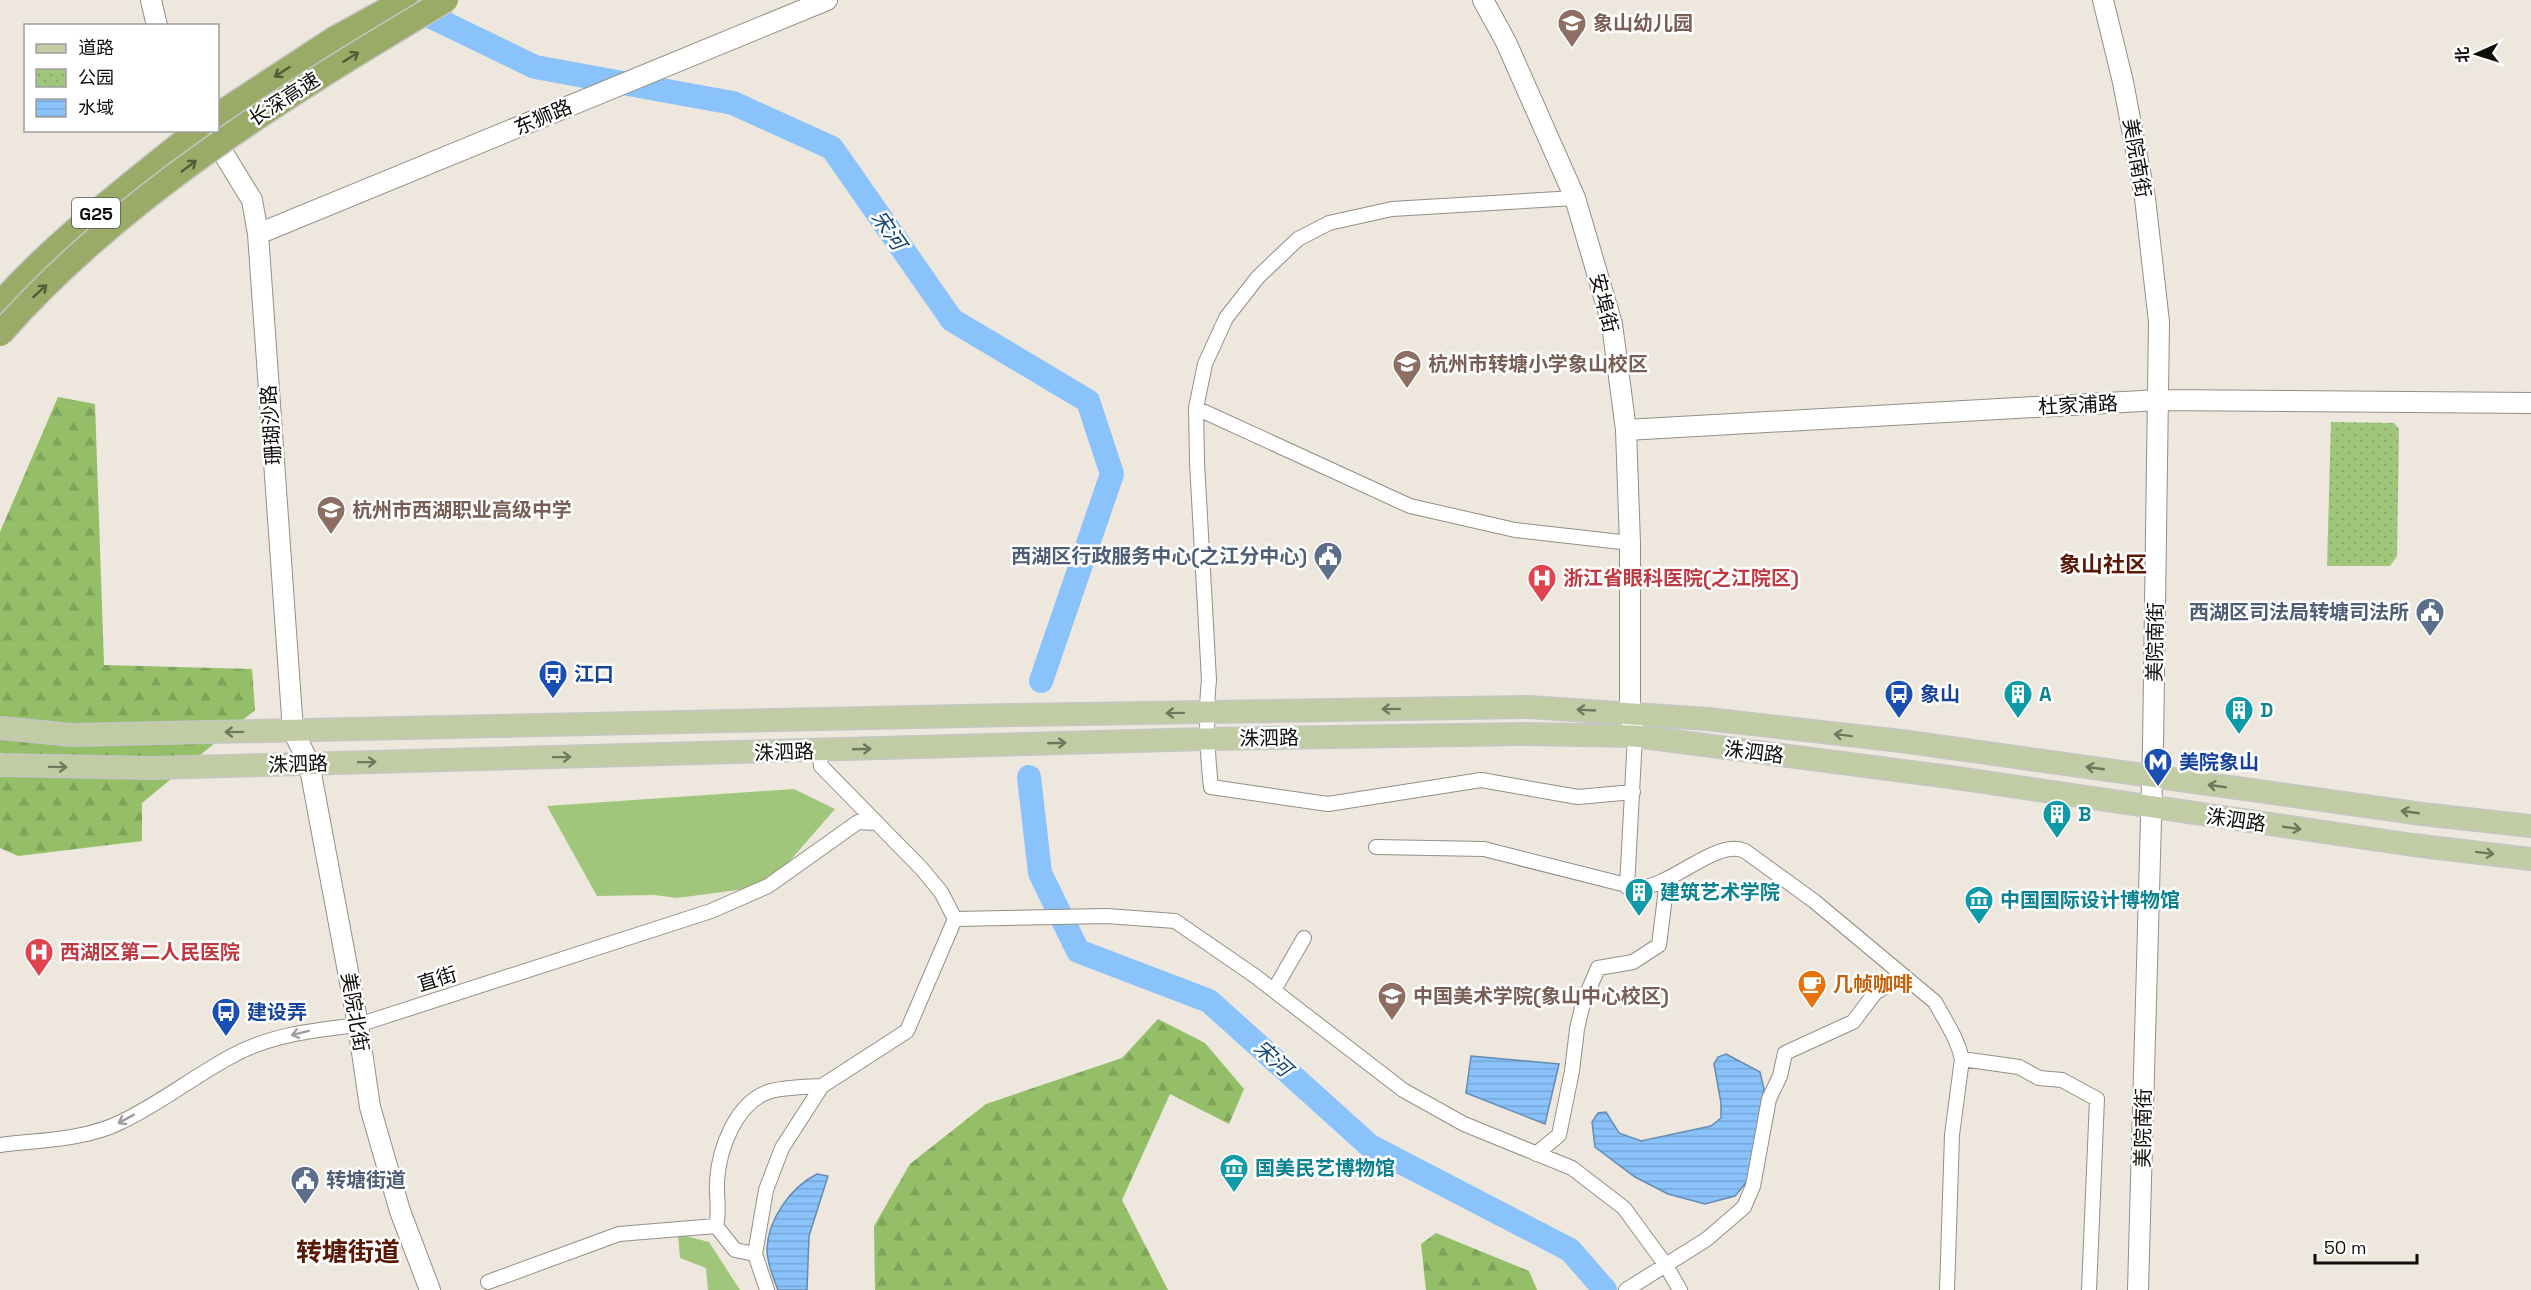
<svg xmlns="http://www.w3.org/2000/svg" width="2531" height="1290" font-family="'Space Grotesk','Noto Sans SC',sans-serif">
<style>
.grass{fill:#a0c67c}
.forest{fill:url(#forest-firs)}
.park{fill:url(#park-dots)}
.water{fill:url(#water-rules);stroke:#658cb3;stroke-width:1.5}
.lines{fill:none;stroke-linecap:round;stroke-linejoin:round}
.river{stroke:#8ac2fb;stroke-width:24}
.street-casing{stroke:#948f86;stroke-width:16}
.secondary-casing{stroke:#948f86;stroke-width:22}
.primary-casing{stroke:#c5c5c4;stroke-width:24}
.highway-casing{stroke:#c5c5c4;stroke-width:27}
.street{stroke:#fff;stroke-width:14}
.secondary{stroke:#fff;stroke-width:20}
.primary{stroke:#c2cca4;stroke-width:21}
.highway{stroke:#9aaa67;stroke-width:24}
.highway-bridge-casing{stroke:#c5c5c4;stroke-width:27;stroke-linecap:butt}
.highway-bridge{stroke:#9aaa67;stroke-width:24}
.oneway{stroke:#545c38}
.oneway2{stroke:#71765f}
.oneway3{stroke:#9f9e9d}
.labels{text-anchor:middle;dominant-baseline:central;stroke-width:5;stroke-linejoin:round;paint-order:stroke}
.shield{fill:#fff;stroke:#575654;stroke-width:1.5}
.shield-label{font-size:18px;font-weight:bold;fill:#0f0d0a}
.education-label{font-size:20px;font-weight:bold;fill:#785e54;stroke:#fff;text-anchor:start}
.street-label{font-size:20px;fill:#0f0d0a;stroke:#fff}
.service-label{font-size:20px;font-weight:bold;fill:#4e5e75;stroke:#fff;text-anchor:end}
.health-label{font-size:20px;font-weight:bold;fill:#be3a42;stroke:#fff;text-anchor:start}
.transit-label{font-size:20px;font-weight:bold;fill:#164399;stroke:#fff;text-anchor:start}
.culture-label{font-size:20px;font-weight:bold;fill:#0d838f;stroke:#fff;text-anchor:start}
.food-label{font-size:20px;font-weight:bold;fill:#c56008;stroke:#fff;text-anchor:start}
.water-label{font-size:21px;font-style:italic;fill:#144673;stroke:#fff}
.quarter-label{font-size:22px;font-weight:bold;fill:#591804;stroke:#fff}
.district-label{font-size:26px;font-weight:bold;fill:#591804;stroke:#fff}
</style>
<defs>
<pattern id="forest-firs" width="22" height="20" patternUnits="userSpaceOnUse" patternTransform="scale(1.5)"><rect width="22" height="20" fill="#94bf68"/><path d="M5 1l3.5 6h-7zM16 11l3.5 6h-7z" fill="#7ea359"/></pattern>
<pattern id="park-dots" width="8" height="8" patternUnits="userSpaceOnUse" patternTransform="scale(1.5)"><rect width="8" height="8" fill="#a0c67c"/><path d="M2 2h.1M6 6h.1" fill="none" stroke="#89a96a" stroke-width="1.8" stroke-linecap="round"/></pattern>
<pattern id="water-rules" width="6" height="5" patternUnits="userSpaceOnUse" patternTransform="scale(1.5)"><rect width="6" height="5" fill="#8ac2fb"/><path d="M0 2.5h6" fill="none" stroke="#76a6d6"/></pattern>
</defs>
<rect width="100%" height="100%" fill="#ede7de"/>
<path class="grass" d="M794,789L835,809L768,886L677,898L655,895L597,896L547,806Z
M678,1234L709,1242L740,1290H708L706,1268L680,1258Z"/>
<path class="forest" d="M58,397L95,404L104,665L252,669L255,710L142,803V841L18,856L0,848V532Z
M1158,1019L1205,1043L1244,1089L1229,1124L1170,1094L1122,1200L1168,1290H875L874,1226L910,1164L986,1104L1122,1058Z
M1436,1233L1529,1271L1537,1290H1426L1421,1244Z"/>
<path class="park" d="M2331,422L2394,423L2399,429L2397,556L2390,566H2327Z"/>
<path class="water" d="M1726,1054L1760,1072L1764,1089L1749,1179L1735,1196L1705,1204L1668,1194L1635,1177L1595,1147L1592,1122L1598,1113L1606,1112L1619,1133L1641,1141L1711,1126L1721,1118V1103L1714,1064L1718,1057Z
M1471,1056L1559,1064L1545,1124L1466,1093Z
M817,1174L828,1176L809,1236L807,1290H778C773,1278 767,1262 767,1249C768,1219 791,1187 817,1174Z"/>
<g class="lines">
<path class="river" d="M409,6L535,67L733,103L832,148L952,320L1088,401L1112,474L1041,681
M1029,777L1040,873L1078,951L1209,1001L1370,1146L1570,1250L1605,1290"/>
<g class="street-casing">
<path id="street" d="M1575,198L1392,209L1329,223L1298,239L1258,277L1226,318L1205,364L1196,408L1197,462L1209,680C1205,717 1207,751 1211,787L1328,804L1481,780L1578,797L1633,792
M1196,408L1410,506L1515,530L1630,543
M1376,847L1484,849L1638,888C1672,887 1716,838 1745,851L1814,901L1935,1002C1945,1021 1957,1037 1962,1059L2019,1067L2039,1078L2062,1080L2097,1099L2089,1290
M1627,887L1635,736
M955,919L1107,916L1175,921L1255,976L1403,1090L1464,1124L1572,1168L1624,1208L1665,1264L1680,1290
M1274,990L1304,938
M0,1145C39,1140 85,1140 121,1122C159,1104 193,1077 230,1057C269,1035 314,1030 358,1025L711,911L768,886L858,822L876,823
M1536,1154L1559,1135L1572,1071L1577,1029L1583,1003L1598,968L1633,962L1659,945L1667,881
M755,1254L735,1250L716,1226C720,1211 716,1196 717,1181C719,1149 736,1101 771,1091C787,1087 805,1087 822,1086
M488,1282L619,1234L716,1226
M767,1290L755,1254L766,1190L782,1148L822,1086L907,1031L955,919L941,892L921,868L821,766L819,751
M1626,1290L1707,1239L1744,1207L1753,1186L1769,1099L1780,1076L1785,1053L1853,1022L1875,993L1902,975
M1947,1290L1952,1135L1962,1059"/>
</g>
<g class="secondary-casing">
<path id="secondary" d="M151,0L157,26
M1483,0L1506,42L1575,198L1612,324L1626,430L1630,543V713L1633,727
M2103,0L2123,82L2145,198L2159,322L2153,747L2138,1290
M209,130L252,200L258,234L293,731L309,763L358,1025L370,1107L400,1211L430,1290
M258,234L827,0
M1626,430L2159,400L2531,403"/>
</g>
<g class="primary-casing">
<path id="primary" d="M0,728L72,735L1011,715L1528,707L1708,719L1901,741L2422,814L2531,826
M0,765L152,768L1206,739L1524,734L1635,736L1950,777L2413,845L2531,859"/>
</g>
<g class="highway-casing">
<path id="highway" d="M218,115L334,39L405,0
M0,304C57,240 131,184 198,130"/>
</g>
<use href="#street" class="street"/>
<use href="#secondary" class="secondary"/>
<use href="#primary" class="primary"/>
<use href="#highway" class="highway"/>
<g class="highway-bridge-casing">
<path id="highway-bridge" d="M0,334C123,194 287,95 446,0"/>
</g>
<use href="#highway-bridge" class="highway-bridge"/>
</g>
<defs><path id="oneway-shaft" d="M-6 0H5M1.5-3L5.5 0L1.5 3" fill="none" stroke-width="1.6" stroke-linecap="round" stroke-linejoin="round" transform="scale(1.5)"/></defs>
<g class="oneway">
<use href="#oneway-shaft" transform="translate(351 57) rotate(-32)"/>
<use href="#oneway-shaft" transform="translate(282 72) rotate(147)"/>
<use href="#oneway-shaft" transform="translate(189 166) rotate(-37)"/>
<use href="#oneway-shaft" transform="translate(40 291) rotate(-42)"/>
</g>
<g class="oneway2">
<use href="#oneway-shaft" transform="translate(1391 709) rotate(179)"/>
<use href="#oneway-shaft" transform="translate(1586 710) rotate(-177)"/>
<use href="#oneway-shaft" transform="translate(1175 713) rotate(179)"/>
<use href="#oneway-shaft" transform="translate(234 732) rotate(179)"/>
<use href="#oneway-shaft" transform="translate(1843 735) rotate(-173)"/>
<use href="#oneway-shaft" transform="translate(1057 743) rotate(-2)"/>
<use href="#oneway-shaft" transform="translate(862 749) rotate(-2)"/>
<use href="#oneway-shaft" transform="translate(562 757) rotate(-1)"/>
<use href="#oneway-shaft" transform="translate(367 762) rotate(-1)"/>
<use href="#oneway-shaft" transform="translate(58 767) rotate(1)"/>
<use href="#oneway-shaft" transform="translate(2095 768) rotate(-172)"/>
<use href="#oneway-shaft" transform="translate(2217 786) rotate(-172)"/>
<use href="#oneway-shaft" transform="translate(2410 812) rotate(-172)"/>
<use href="#oneway-shaft" transform="translate(2292 828) rotate(8)"/>
<use href="#oneway-shaft" transform="translate(2485 853) rotate(7)"/>
</g>
<g class="oneway3">
<use href="#oneway-shaft" transform="translate(300 1033) rotate(166)"/>
<use href="#oneway-shaft" transform="translate(126 1119) rotate(151)"/>
</g>
<defs>
<g id="school-pin" transform="scale(1.5)"><path d="M0 17L-7.5 6A9.5 9.5 0 1 1 7.5 6Z" fill="#8d6e63" stroke="#fff"/><path d="M0-5L7-2L0 1L-7-2ZM-4 1L0 2.5L4 1V4Q0 6-4 4Z" fill="#fff"/></g>
<g id="civic-pin" transform="scale(1.5)"><path d="M0 17L-7.5 6A9.5 9.5 0 1 1 7.5 6Z" fill="#5c6f8a" stroke="#fff"/><path d="M-.6-6.5H3V-4.5H.6V-3L4-1V1h2V6H-6V1h2V-1L-.6-3ZM-1.2 2.5V6h2.4V2.5Z" fill="#fff"/></g>
<g id="hospital-pin" transform="scale(1.5)"><path d="M0 17L-7.5 6A9.5 9.5 0 1 1 7.5 6Z" fill="#e0444e" stroke="#fff"/><path d="M-5-5h3v3.5h4V-5h3V5h-3V1.5h-4V5h-3Z" fill="#fff"/></g>
<g id="bus-pin" transform="scale(1.5)"><path d="M0 17L-7.5 6A9.5 9.5 0 1 1 7.5 6Z" fill="#1a4fb4" stroke="#fff"/><path d="M-5-6H5V4H4V6H2V4H-2V6H-4V4H-5ZM-3.5-4V0h7V-4ZM-3.5 1.2v1.5H-2V1.2ZM2 1.2v1.5H3.5V1.2Z" fill="#fff"/></g>
<g id="building-pin" transform="scale(1.5)"><path d="M0 17L-7.5 6A9.5 9.5 0 1 1 7.5 6Z" fill="#0f9aa8" stroke="#fff"/><path d="M-4-6H4V6H1V3H-1V6H-4ZM-2.5-4.3h1.7v1.8h-1.7ZM.8-4.3h1.7v1.8H.8ZM-2.5-1h1.7V.8h-1.7ZM.8-1h1.7V.8H.8Z" fill="#fff"/></g>
<g id="metro-pin" transform="scale(1.5)"><path d="M0 17L-7.5 6A9.5 9.5 0 1 1 7.5 6Z" fill="#1a4fb4" stroke="#fff"/><path d="M-5.5 5V-5H-3L0 0L3-5H5.5V5H3V-.5L0 4L-3-.5V5Z" fill="#fff"/></g>
<g id="museum-pin" transform="scale(1.5)"><path d="M0 17L-7.5 6A9.5 9.5 0 1 1 7.5 6Z" fill="#0f9aa8" stroke="#fff"/><path d="M0-6L6-3V-2H-6V-3ZM-5-1h2V3h-2ZM-1-1h2V3h-2ZM3-1h2V3H3ZM-6 4H6V6H-6Z" fill="#fff"/></g>
<g id="cafe-pin" transform="scale(1.5)"><path d="M0 17L-7.5 6A9.5 9.5 0 1 1 7.5 6Z" fill="#e8710a" stroke="#fff"/><path d="M-5.5-4.5H6V0H3Q3 3.5 0 3.5H-2.5Q-5.5 3.5-5.5 0ZM3-3.2v2h1.7v-2ZM-6 4.5H4V6H-6Z" fill="#fff"/></g>
<g id="university-pin" transform="scale(1.5)"><path d="M0 17L-7.5 6A9.5 9.5 0 1 1 7.5 6Z" fill="#8d6e63" stroke="#fff"/><path d="M0-5L7-2L0 1L-7-2ZM-4 1L0 2.5L4 1V4Q0 6-4 4Z" fill="#fff"/></g>
</defs>
<g fill-rule="evenodd">
<use href="#school-pin" x="1572" y="23"/>
<use href="#school-pin" x="1407" y="364"/>
<use href="#school-pin" x="331" y="510"/>
<use href="#civic-pin" x="1328" y="556"/>
<use href="#hospital-pin" x="1542" y="578"/>
<use href="#civic-pin" x="2430" y="612"/>
<use href="#bus-pin" x="553" y="674"/>
<use href="#bus-pin" x="1899" y="694"/>
<use href="#building-pin" x="2018" y="694"/>
<use href="#building-pin" x="2239" y="710"/>
<use href="#metro-pin" x="2158" y="762"/>
<use href="#building-pin" x="2057" y="814"/>
<use href="#building-pin" x="1639" y="892"/>
<use href="#museum-pin" x="1979" y="900"/>
<use href="#hospital-pin" x="39" y="952"/>
<use href="#cafe-pin" x="1812" y="984"/>
<use href="#university-pin" x="1392" y="996"/>
<use href="#bus-pin" x="226" y="1012"/>
<use href="#museum-pin" x="1234" y="1168"/>
<use href="#civic-pin" x="305" y="1180"/>
</g>
<g class="labels">
<rect class="shield" x="72" y="198" width="48" height="30" rx="4.5"/>
<g class="shield-label">
<text x="96" y="213">G25</text>
</g>
<g class="education-label">
<text x="1593" y="23">象山幼儿园</text>
<text x="1428" y="364">杭州市转塘小学象山校区</text>
<text x="352" y="510">杭州市西湖职业高级中学</text>
<text x="1413" y="996">中国美术学院(象山中心校区)</text>
</g>
<g class="street-label">
<text transform="translate(284 99) rotate(-33)">长深高速</text>
<text transform="translate(543 117) rotate(-23)">东狮路</text>
<text transform="translate(2137 158) rotate(80)">美院南街</text>
<text transform="translate(1604 303) rotate(76)">安埠街</text>
<text transform="translate(2078 405) rotate(-3)">杜家浦路</text>
<text transform="translate(271 425) rotate(-94)">珊瑚沙路</text>
<text transform="translate(2155 642) rotate(-89)">美院南街</text>
<text transform="translate(1269 738) rotate(-1)">洙泗路</text>
<text transform="translate(784 752) rotate(-2)">洙泗路</text>
<text transform="translate(1754 752) rotate(7)">洙泗路</text>
<text transform="translate(298 764) rotate(-2)">洙泗路</text>
<text transform="translate(2236 820) rotate(8)">洙泗路</text>
<text transform="translate(437 979) rotate(-17)">直街</text>
<text transform="translate(355 1012) rotate(80)">美院北街</text>
<text transform="translate(2143 1128) rotate(-89)">美院南街</text>
</g>
<g class="service-label">
<text x="1307" y="556">西湖区行政服务中心(之江分中心)</text>
<text x="2409" y="612">西湖区司法局转塘司法所</text>
<text x="326" y="1180" text-anchor="start">转塘街道</text>
</g>
<g class="health-label">
<text x="1563" y="578">浙江省眼科医院(之江院区)</text>
<text x="60" y="952">西湖区第二人民医院</text>
</g>
<g class="transit-label">
<text x="574" y="674">江口</text>
<text x="1920" y="694">象山</text>
<text x="2179" y="762">美院象山</text>
<text x="247" y="1012">建设弄</text>
</g>
<g class="culture-label">
<text x="2039" y="694">A</text>
<text x="2260" y="710">D</text>
<text x="2078" y="814">B</text>
<text x="1660" y="892">建筑艺术学院</text>
<text x="2000" y="900">中国国际设计博物馆</text>
<text x="1255" y="1168">国美民艺博物馆</text>
</g>
<g class="food-label">
<text x="1833" y="984">几帧咖啡</text>
</g>
<g class="water-label">
<text transform="translate(889 230) rotate(55)">宋河</text>
<text transform="translate(1273 1058) rotate(42)">宋河</text>
</g>
<g class="quarter-label">
<text x="2103" y="564">象山社区</text>
</g>
<g class="district-label">
<text x="348" y="1252">转塘街道</text>
</g>
</g>
<rect x="24" y="24" width="195" height="108" fill="#ffffff" stroke="#9f9e9d" stroke-width="1.5"/>
<rect x="36" y="44" width="30" height="9" fill="#c2cca4" stroke="#9f9e9d" stroke-width="1.5"/>
<text x="78" y="54" font-size="18" fill="#0f0d0a">道路</text>
<rect x="36" y="69" width="30" height="18" fill="url(#park-dots)" stroke="#9f9e9d" stroke-width="1.5"/>
<text x="78" y="84" font-size="18" fill="#0f0d0a">公园</text>
<rect x="36" y="99" width="30" height="18" fill="url(#water-rules)" stroke="#9f9e9d" stroke-width="1.5"/>
<text x="78" y="114" font-size="18" fill="#0f0d0a">水域</text>
<g transform="translate(2477 54) rotate(267)" stroke="#ffffff" stroke-width="4.5" paint-order="stroke">
<path d="M0-4.5L10 22L0 15L-10 22Z" fill="#0f0d0a"/>
<text y="-9" font-size="16" font-weight="bold" text-anchor="middle" fill="#0f0d0a">北</text>
</g>
<path d="M2315 1254v9h102v-9" fill="none" stroke="#0f0d0a" stroke-width="3"/>
<text x="2324" y="1254" font-size="18" fill="#0f0d0a" stroke="#ffffff" stroke-width="4.5" paint-order="stroke">50 m</text>
</svg>
